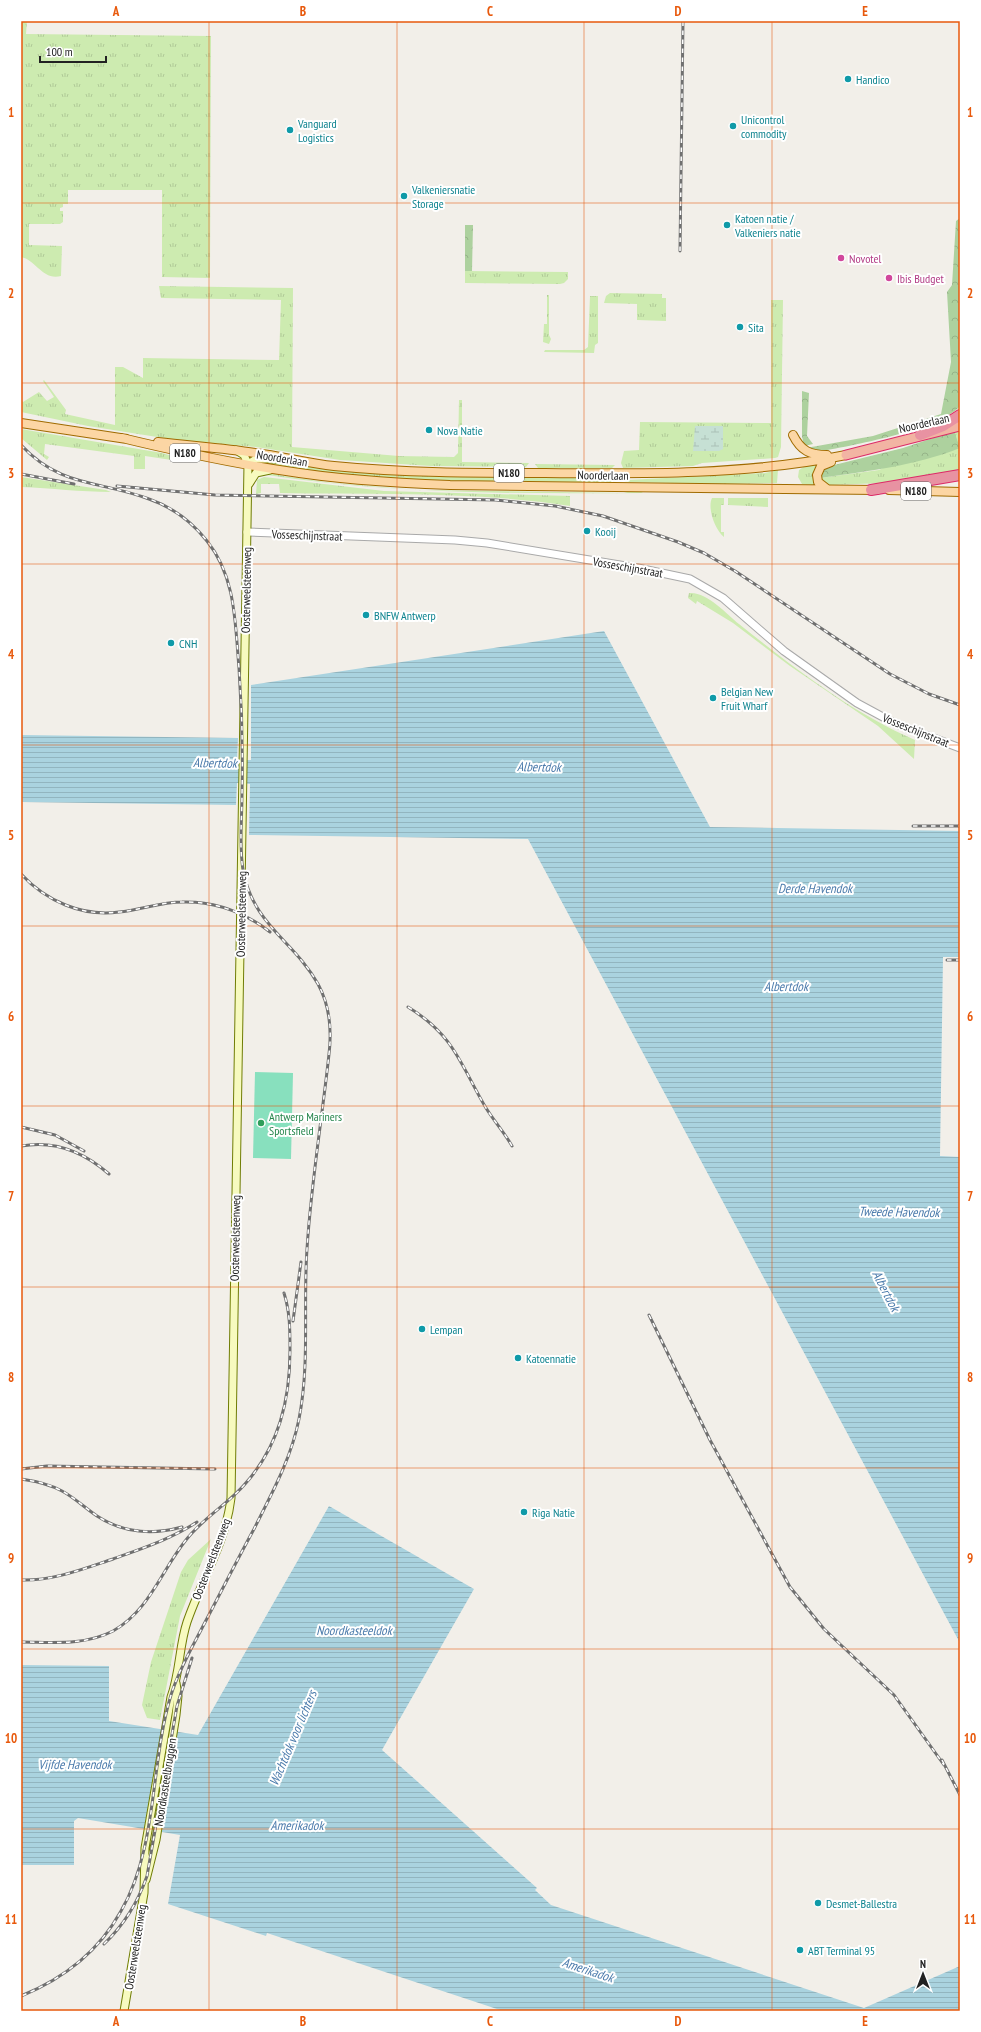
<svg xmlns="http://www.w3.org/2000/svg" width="981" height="2032" font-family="'PT Sans Narrow',sans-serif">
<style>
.grass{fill:url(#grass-tufts)}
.forest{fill:url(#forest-crowns)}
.wetland{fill:url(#wetland-marsh)}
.pitch{fill:#88e0be}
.water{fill:url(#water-rules)}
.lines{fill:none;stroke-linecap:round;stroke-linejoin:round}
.tertiary-casing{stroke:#a9a9a9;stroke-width:9}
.secondary-casing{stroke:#707d05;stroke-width:9}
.primary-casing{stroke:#a06b00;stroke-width:10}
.trunk-casing{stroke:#dc2a67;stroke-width:11}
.motorway-casing{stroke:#dc2a67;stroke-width:12}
.tertiary{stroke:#fff;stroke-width:7}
.secondary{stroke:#f7fabf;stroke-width:7}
.primary{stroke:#fcd6a4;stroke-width:8}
.trunk{stroke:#f2b4a3;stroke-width:9}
.motorway{stroke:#e892a2;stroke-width:10}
.rail-casing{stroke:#707070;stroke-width:3}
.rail{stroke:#fff;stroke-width:1.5;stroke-dasharray:4.5;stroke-linecap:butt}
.grid{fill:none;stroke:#e8590c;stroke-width:1;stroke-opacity:0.55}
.culture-dot{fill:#0f9aa8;stroke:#fff;stroke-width:1.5}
.hotel-dot{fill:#d1479c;stroke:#fff;stroke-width:1.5}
.leisure-dot{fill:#2e9e5b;stroke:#fff;stroke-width:1.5}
.labels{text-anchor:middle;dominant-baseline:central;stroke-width:4;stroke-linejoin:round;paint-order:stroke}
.shield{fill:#fff;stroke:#646464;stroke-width:1}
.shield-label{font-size:11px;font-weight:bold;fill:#222}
.culture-label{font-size:12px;fill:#0d838f;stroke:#fff;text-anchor:start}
.hotel-label{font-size:12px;fill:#b23c85;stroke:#fff;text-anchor:start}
.street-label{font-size:12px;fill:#222;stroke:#fff}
.leisure-label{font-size:12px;fill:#27864d;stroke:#fff;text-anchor:start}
.water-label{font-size:13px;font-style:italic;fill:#4a7aab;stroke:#fff}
.neatline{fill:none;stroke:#e8590c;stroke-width:1.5}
.grid-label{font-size:13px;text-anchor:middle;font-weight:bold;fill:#e8590c}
</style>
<defs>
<pattern id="grass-tufts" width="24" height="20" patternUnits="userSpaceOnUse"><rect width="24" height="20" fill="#cdebb0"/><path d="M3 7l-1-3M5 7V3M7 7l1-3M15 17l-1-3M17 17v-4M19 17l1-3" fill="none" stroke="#b0c997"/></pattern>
<pattern id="forest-crowns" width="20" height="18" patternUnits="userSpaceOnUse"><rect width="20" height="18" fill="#add19e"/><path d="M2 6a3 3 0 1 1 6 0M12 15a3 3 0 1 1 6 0" fill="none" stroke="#95b388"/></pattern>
<pattern id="wetland-marsh" width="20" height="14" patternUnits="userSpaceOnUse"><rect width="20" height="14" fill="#c6e0d4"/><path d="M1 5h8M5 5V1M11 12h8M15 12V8" fill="none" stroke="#aac0b6"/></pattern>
<pattern id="water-rules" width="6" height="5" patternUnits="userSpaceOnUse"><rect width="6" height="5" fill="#aad3df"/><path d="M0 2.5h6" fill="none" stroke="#92b5bf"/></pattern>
</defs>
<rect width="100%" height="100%" fill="#f2efe9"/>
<path class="grass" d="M21,21H27L26,34L211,36L210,278L162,277V190H68V204H63V207L60,208V211H63V222L60,224H29V245L62,246L61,276C43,281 36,260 21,257Z
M465,271L568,272V279L564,283L560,284L465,283Z
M159,286L293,288L292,447L399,456L454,457L458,453L459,400H462V462L529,463L526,467L431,466L340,460L256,447L176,440L88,426L21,412V399L23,402L39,392L47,401L54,397L43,381L44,380L66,410L65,414L115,425V367H123L143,378V358L279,360L281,300L161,298Z
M610,293L662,294V298H666V321L637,320V304L604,303L606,296Z
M547,295H549V335L551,339L549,344L543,342L544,324H547Z
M590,296H598V343L595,345L594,353L544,352L545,350H584L588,347Z
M771,300H783L781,447L778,457L775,458L702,463L693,466L623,468L621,463L624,451L639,450L640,422L771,423Z
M21,429L162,453L179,458L178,461L145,456V469H134V456L45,444L44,454L49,457L47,460L21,438Z
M960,429V472L885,483L828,485L820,478L879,470Z
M265,461L364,473L612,478L615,481L612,483L587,482C479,481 370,484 263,463Z
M535,464L615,465L612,468H538Z
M817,465V486L802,484L798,477L799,470L805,466Z
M778,470L777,483L721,484L625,482L627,480L765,473Z
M267,472L283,476L333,483L418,490L624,493C630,491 638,489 643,493C517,494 391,494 267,475Z
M21,477L106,490L111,492C80,492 52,488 21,487Z
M264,477L384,491L570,496V506C475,491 376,495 280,493L279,484H261V493L256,494L257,480Z
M712,498H724V505H721V532H724V537C715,530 707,508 712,498Z
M728,498H768V507L728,505Z
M689,593C706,591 727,614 739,624C794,668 851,712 915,740L914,759L878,726L790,666L733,623L697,601L696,604L688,598Z
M211,1539L180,1616L160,1720L147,1718L142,1705L151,1662L181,1572L188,1560Z"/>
<path class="forest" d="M960,218V406C940,430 849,446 817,452L806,448L873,436L941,414L951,362L947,292L952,285L956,221Z
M465,225H473L472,271H465Z
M802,391L809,393L807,436L813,444L804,446L802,436Z
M954,431L960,448C915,466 867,471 820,478L821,471L826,467L903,448Z"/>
<path class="wetland" d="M695,426H723V449L719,451H693Z"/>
<path class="pitch" d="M255,1072L293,1073L291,1159L253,1158Z"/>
<path class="water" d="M604,631L710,827L960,831V957H943L940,1156L960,1157V1643L528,839L249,835L250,784L237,783L236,805L21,802V735L238,738L237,760H251V685Z
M329,1506L474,1589L382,1750L537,1888L535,1890L551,1905L864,2008L960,1966V2011H503L267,1933L266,1936L168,1904L180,1835L78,1818L74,1821V1865H21V1665L109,1666V1721L198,1735Z"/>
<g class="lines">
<g class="tertiary-casing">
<path id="tertiary" d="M247,532L455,540L487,543L638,568L690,579L723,598L784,651L857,703L894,723L960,748"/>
</g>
<g class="secondary-casing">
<path id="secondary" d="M248,464L256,459H276
M249,484L256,473L270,470
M146,1880L156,1840L176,1715L178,1696L176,1683
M124,2011L144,1893L145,1848L171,1697C180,1673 179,1646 187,1622C201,1581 226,1542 231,1498L248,464L244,455L236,450"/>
</g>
<g class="primary-casing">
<path id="primary" d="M21,423L127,439
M793,435C801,451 810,455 827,455
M122,438C176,451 231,463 286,471C341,480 396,483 450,485L877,490
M158,442C191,446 223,448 255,453C281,456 307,463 334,466C404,473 475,473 545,473C645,474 748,475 846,455
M827,489L818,482L817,475L821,466L831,462
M889,490L960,492"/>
</g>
<g class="trunk-casing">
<path id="trunk" d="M846,455L960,426"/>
</g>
<g class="motorway-casing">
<path id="motorway" d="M920,435L943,426L960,415
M871,490L960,475"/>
</g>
<use href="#tertiary" class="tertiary"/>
<use href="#secondary" class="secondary"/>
<use href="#primary" class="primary"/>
<use href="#trunk" class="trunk"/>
<use href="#motorway" class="motorway"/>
<g class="rail-casing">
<path id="rail" d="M680,251L683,21
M21,445C61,488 99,480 149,499C172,507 192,522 207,541C236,577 235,623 239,668C242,710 243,752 242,794C242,819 239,846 243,870C253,925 294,941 318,984C330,1006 332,1029 329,1054C322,1119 311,1184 307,1249C303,1306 310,1363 299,1419C291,1459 272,1493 254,1529C236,1562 219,1596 201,1630C190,1651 178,1672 171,1695C150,1764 158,1847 121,1911C99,1951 63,1979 21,1996
M21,474L74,484
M117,486L215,495L496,500L555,506L603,516L678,542L704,553L735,571L890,674L929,694L960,705
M913,826H960
M21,874C46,901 82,917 119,912C140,910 161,902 182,902C214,901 244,912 270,932
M947,960H960
M408,1007C455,1036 460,1064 486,1108C494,1121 504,1132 512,1146
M21,1127L55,1135L84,1151
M21,1146C54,1140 84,1152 109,1174
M649,1315L710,1440L790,1587L824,1629L894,1695L944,1765
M293,1321L301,1262
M21,1469L47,1466L215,1469
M21,1479C35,1481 49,1484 62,1491C75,1498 85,1508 97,1516C123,1533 153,1535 182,1527
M21,1580C53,1581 83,1569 113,1559C143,1548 171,1539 197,1522
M21,1642C52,1642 84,1646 113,1631C149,1611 161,1571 186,1540C203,1518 227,1505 245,1484C279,1446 290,1400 290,1350C290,1330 290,1312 284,1293
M942,1760L960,1795
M104,1944C124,1925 138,1902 147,1876L177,1706L192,1658"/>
</g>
<use href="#rail" class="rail"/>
</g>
<path class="grid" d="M209,21V2011M397,21V2011M584,21V2011M772,21V2011M21,203H960M21,383H960M21,564H960M21,745H960M21,926H960M21,1106H960M21,1287H960M21,1468H960M21,1649H960M21,1829H960"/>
<g class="culture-dot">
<circle cx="848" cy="79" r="4"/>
<circle cx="733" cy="126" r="4"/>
<circle cx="290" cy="130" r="4"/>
<circle cx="404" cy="196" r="4"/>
<circle cx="727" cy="225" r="4"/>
<circle cx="740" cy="327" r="4"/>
<circle cx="429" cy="430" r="4"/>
<circle cx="587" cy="531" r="4"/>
<circle cx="366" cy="615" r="4"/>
<circle cx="171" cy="643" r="4"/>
<circle cx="713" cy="698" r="4"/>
<circle cx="422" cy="1329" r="4"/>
<circle cx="518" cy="1358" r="4"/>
<circle cx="524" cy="1512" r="4"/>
<circle cx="818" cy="1903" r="4"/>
<circle cx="800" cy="1950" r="4"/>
</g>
<g class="hotel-dot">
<circle cx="841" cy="258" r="4"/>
<circle cx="889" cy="278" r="4"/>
</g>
<circle class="leisure-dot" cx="261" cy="1123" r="4"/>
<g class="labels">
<g class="shield">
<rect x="170" y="444" width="30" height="18" rx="3"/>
<rect x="494" y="464" width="30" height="18" rx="3"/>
<rect x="901" y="482" width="30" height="18" rx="3"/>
</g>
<g class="shield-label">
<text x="185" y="453">N180</text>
<text x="509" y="473">N180</text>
<text x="916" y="491">N180</text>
</g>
<g class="culture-label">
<text x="856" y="79">Handico</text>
<text x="741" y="119">Unicontrol<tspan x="741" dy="14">commodity</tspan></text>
<text x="298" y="123">Vanguard<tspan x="298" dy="14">Logistics</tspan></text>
<text x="412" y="189">Valkeniersnatie<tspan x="412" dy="14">Storage</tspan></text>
<text x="735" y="218">Katoen natie /<tspan x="735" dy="14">Valkeniers natie</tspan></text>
<text x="748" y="327">Sita</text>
<text x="437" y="430">Nova Natie</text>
<text x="595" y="531">Kooij</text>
<text x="374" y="615">BNFW Antwerp</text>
<text x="179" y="643">CNH</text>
<text x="721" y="691">Belgian New<tspan x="721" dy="14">Fruit Wharf</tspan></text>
<text x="430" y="1329">Lempan</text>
<text x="526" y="1358">Katoennatie</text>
<text x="532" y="1512">Riga Natie</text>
<text x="826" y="1903">Desmet-Ballestra</text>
<text x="808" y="1950">ABT Terminal 95</text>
</g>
<g class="hotel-label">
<text x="849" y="258">Novotel</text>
<text x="897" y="278">Ibis Budget</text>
</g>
<g class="street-label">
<text transform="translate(924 423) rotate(-13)">Noorderlaan</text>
<text transform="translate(282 458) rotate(9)">Noorderlaan</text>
<text transform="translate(603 475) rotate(1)">Noorderlaan</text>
<text transform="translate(307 535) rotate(2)">Vosseschijnstraat</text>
<text transform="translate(628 567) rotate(10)">Vosseschijnstraat</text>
<text transform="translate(246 590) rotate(-89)">Oosterweelsteenweg</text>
<text transform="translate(916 730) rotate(22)">Vosseschijnstraat</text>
<text transform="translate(241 914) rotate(-89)">Oosterweelsteenweg</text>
<text transform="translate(235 1238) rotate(-89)">Oosterweelsteenweg</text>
<text transform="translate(211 1559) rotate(-69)">Oosterweelsteenweg</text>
<text transform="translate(165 1782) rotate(-81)">Noordkasteelbruggen</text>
<text transform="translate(135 1947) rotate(-81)">Oosterweelsteenweg</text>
</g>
<g class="leisure-label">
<text x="269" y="1116">Antwerp Mariners<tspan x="269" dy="14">Sportsfield</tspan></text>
</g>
<g class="water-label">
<text transform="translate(215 763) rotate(1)">Albertdok</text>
<text transform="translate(539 767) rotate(1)">Albertdok</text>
<text x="815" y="888">Derde Havendok</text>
<text x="786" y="986">Albertdok</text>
<text transform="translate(899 1212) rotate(1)">Tweede Havendok</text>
<text transform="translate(886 1291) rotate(63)">Albertdok</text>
<text x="354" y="1630">Noordkasteeldok</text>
<text transform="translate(293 1738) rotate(-67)">Wachtdok voor lichters</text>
<text x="75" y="1764">Vijfde Havendok</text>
<text x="297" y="1825">Amerikadok</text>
<text transform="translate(588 1970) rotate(18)">Amerikadok</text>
</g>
</g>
<rect width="981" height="2032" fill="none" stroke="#ffffff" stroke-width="44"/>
<g transform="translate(923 1974)" stroke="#ffffff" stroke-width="3" paint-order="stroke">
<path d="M0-3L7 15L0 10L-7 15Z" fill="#222222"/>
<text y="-6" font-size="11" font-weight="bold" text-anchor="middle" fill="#222222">N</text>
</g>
<path d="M40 56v6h66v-6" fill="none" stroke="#222222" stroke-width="2"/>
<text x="46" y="56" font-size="12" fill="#222222" stroke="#ffffff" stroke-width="3" paint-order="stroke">100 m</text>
<rect x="22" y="22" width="937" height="1988" class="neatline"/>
<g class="grid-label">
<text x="116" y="16">A</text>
<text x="303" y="16">B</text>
<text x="490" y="16">C</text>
<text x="678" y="16">D</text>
<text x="865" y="16">E</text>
<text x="11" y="117">1</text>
<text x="970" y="117">1</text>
<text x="11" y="298">2</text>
<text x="970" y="298">2</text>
<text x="11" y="478">3</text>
<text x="970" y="478">3</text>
<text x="11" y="659">4</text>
<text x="970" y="659">4</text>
<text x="11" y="840">5</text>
<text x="970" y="840">5</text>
<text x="11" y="1021">6</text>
<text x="970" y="1021">6</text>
<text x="11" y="1201">7</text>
<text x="970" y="1201">7</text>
<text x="11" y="1382">8</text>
<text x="970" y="1382">8</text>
<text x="11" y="1563">9</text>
<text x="970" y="1563">9</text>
<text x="11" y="1743">10</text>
<text x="970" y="1743">10</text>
<text x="11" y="1924">11</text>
<text x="970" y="1924">11</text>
<text x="116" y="2026">A</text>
<text x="303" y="2026">B</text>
<text x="490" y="2026">C</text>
<text x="678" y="2026">D</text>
<text x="865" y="2026">E</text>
</g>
</svg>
